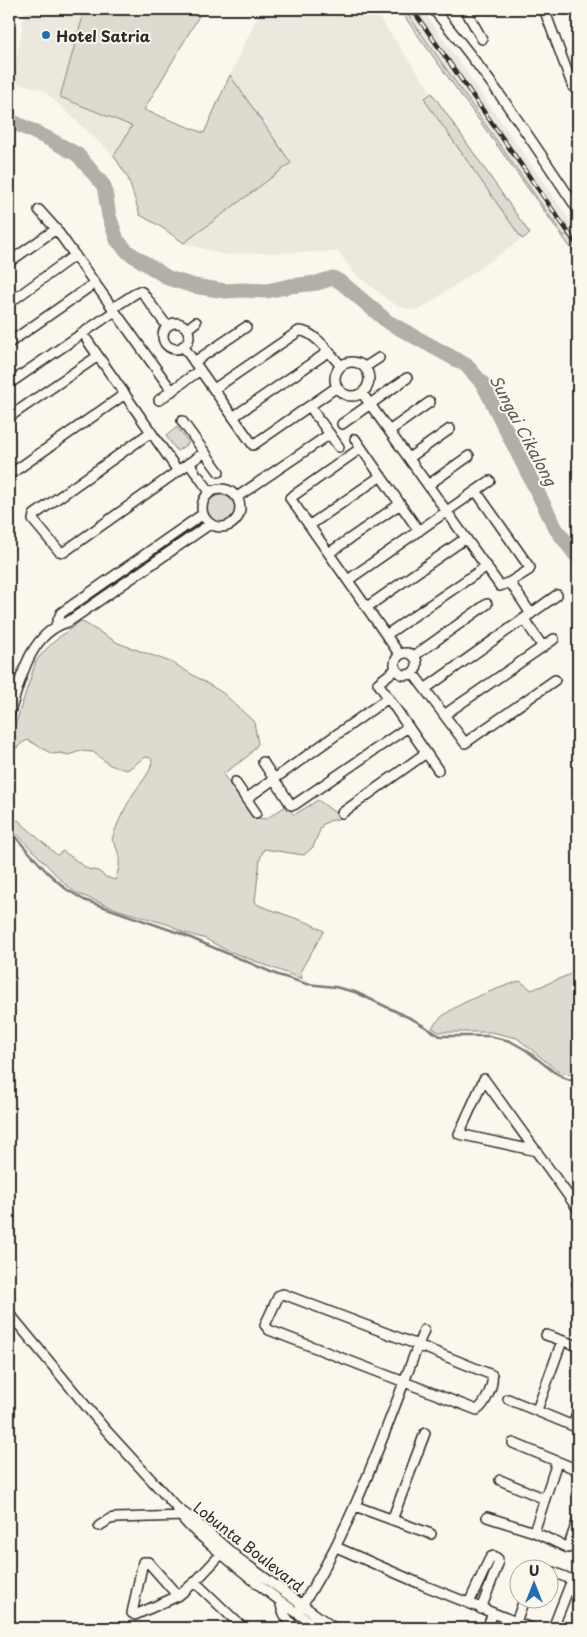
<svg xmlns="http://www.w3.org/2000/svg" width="587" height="1637" font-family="'Playpen Sans',sans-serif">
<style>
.built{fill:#ebe8de}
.green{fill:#dddad0;stroke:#84827e}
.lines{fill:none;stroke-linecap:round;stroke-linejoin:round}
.stream{stroke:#7b7a75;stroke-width:2.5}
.river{stroke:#b1afa7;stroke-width:15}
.street-casing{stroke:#2b2b2b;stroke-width:12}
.street{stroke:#fbf7ec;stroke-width:9}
.rail-casing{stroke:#2b2b2b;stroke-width:4.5}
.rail{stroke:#fbf7ec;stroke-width:2.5;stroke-dasharray:8;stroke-linecap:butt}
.poi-dot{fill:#1f6fb2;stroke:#fbf7ec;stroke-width:2}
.labels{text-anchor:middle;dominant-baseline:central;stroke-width:4;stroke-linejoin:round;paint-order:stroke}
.poi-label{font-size:15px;font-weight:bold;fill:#2b2b2b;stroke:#fbf7ec;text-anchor:start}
.street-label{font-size:15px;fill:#2b2b2b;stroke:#fbf7ec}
.water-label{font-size:16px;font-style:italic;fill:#5a5956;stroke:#fbf7ec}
</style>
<rect width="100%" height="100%" fill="#fbf7ec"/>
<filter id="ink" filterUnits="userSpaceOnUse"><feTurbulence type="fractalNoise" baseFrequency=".02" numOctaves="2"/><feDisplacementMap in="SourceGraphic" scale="10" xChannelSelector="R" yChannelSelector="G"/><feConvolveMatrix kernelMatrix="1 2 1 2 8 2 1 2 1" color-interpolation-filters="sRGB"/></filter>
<g filter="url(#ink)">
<path class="built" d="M25,9H85L60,97L133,126L114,156L43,90L13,82Z
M261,9H373L432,93L425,98L427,102L522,239L418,311L400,307L391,302L356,275L340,254L336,252L256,253L225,255L184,243L291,163L230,75Z
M404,9H422L578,232V251L567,235L564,236Z"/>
<path class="green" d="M85,9H203L144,110L204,133L230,75L291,163L184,243L158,225L140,215L128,178L114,156L132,126L60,97Z
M399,9H404L564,236L567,234C572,242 578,248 578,258Z
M432,93L530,234L522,239L426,102L425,98Z
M177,427L189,443L177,451L166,436Z
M207 509a14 14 0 1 1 28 0a14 14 0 1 1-28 0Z
M81,621L118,643L173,663L223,693L254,722L258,744L248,756L223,774L252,817L266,819L286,806L294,815L318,800L342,818L329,821L322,825L313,847L304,855L264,849L260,859L255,901L258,905L309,923L324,931L301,970L302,979L226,950L206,939L182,932L170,925L119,910L76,893L65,884L9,826V814L17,821L18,820L57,855L63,851L88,869L98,871L106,877L115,880C121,865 121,853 112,840C116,825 124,810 132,796C138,785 153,772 152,759L147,757C139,759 135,767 126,770L110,765L93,752L81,751L68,755L61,753L52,754L28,740L22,743L17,748L9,744L36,661C49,644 64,633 81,621Z
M578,971V1076L563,1073L554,1068L517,1038L491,1032H439L432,1028C444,1006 496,989 520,981L532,990Z"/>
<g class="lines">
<path class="stream" d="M9,830L47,872L66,889L84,900L179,933L278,975L307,984L335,987L355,992L414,1020L440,1036H489L510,1041L526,1050L554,1072L567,1079L578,1082"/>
<path class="river" d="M9,120L49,139L78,155L104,186L109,216L117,240L128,252L168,278L194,286L225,291L241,290L267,291L290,286L317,283L333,278L342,283L388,322L466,365L483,384L556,529L578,558"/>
<g class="street-casing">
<path id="street" d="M433,9C487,72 533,142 578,210
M465,9L482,39
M544,9L573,87
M39,210L56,229L172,391
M9,262L56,229
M9,303L75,255
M113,308L139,291L142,292L167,326
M163 336a13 13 0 1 1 26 0a13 13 0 1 1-26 0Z
M187,329L196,322
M87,340L178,471L205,452
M9,343L95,283
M183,346L253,445L337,387
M335 379a17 17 0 1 1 34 0a17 17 0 1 1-34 0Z
M194,362L246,327
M365,367L379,358
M10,383L115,311
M214,389L299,331C314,330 332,356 341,366
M362,393L500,586L510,582
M159,400L200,370
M310,406L317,417
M9,417L98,356
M233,417L328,352
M182,421L219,472
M321,422L339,447
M342,424L407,378
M389,431L430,402
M151,432L34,515L33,520L59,551L64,552L178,471
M355,439L419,531
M361,448L290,498L400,655
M409,458L450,429
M189,463L195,472
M9,475L125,394
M199,477L210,492
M428,485L469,456
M202 508a19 19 0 1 1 38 0a19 19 0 1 1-38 0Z
M476,491L530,568L529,570L510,582L531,614
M237,497L330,434
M310,525L381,476
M329,553L400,504
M348,580L490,481
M367,607L466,538
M524,619L543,647
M56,625L61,613L203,514
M386,635L487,566
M395 664a11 11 0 1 1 22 0a11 11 0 1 1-22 0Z
M414,656L487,604
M396,669L378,683L438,770
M413,673L465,743L555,680
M425,689L557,595
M444,715L554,639
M9,716C20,681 29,633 68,622L210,524
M263,762L291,805H294L408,727
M235,782L256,813
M246,799L388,698
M342,813L426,753
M537,1151L459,1134L484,1079L578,1209
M577,1284L578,1285
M283,1294L418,1345L492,1375C494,1385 485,1405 477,1410L269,1330L265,1325L279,1295Z
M9,1313L105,1429L177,1508L195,1521L239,1559L334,1628
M546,1335L578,1346
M508,1399L578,1428
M537,1410L562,1341
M573,1426L578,1410
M513,1443L578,1470
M500,1480L545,1499
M355,1506L431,1534
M178,1511C185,1525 199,1534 210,1544C245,1574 281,1604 320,1628
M487,1517L534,1532L557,1462
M392,1520L425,1433
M99,1526L110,1519L115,1518L186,1516
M534,1532L568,1548L578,1519
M336,1547L423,1585L531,1628
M536,1570L540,1568L547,1570
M550,1571L578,1582
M195,1582L243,1628
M178,1596L148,1562H143L132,1613L135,1615L178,1596L195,1582L226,1549
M281,1602C281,1613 288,1621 296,1628
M469,1603L489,1560L491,1557L494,1556L498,1559V1564L481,1609
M297,1613C355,1526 386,1426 424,1330
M516,1622L524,1600
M487,1628L493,1613
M553,1628L572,1580"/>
</g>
<use href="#street" class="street"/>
<g class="rail-casing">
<path id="rail" d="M412,9L578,246"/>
</g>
<use href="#rail" class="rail"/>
</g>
</g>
<circle class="poi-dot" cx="46" cy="35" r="5"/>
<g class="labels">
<g class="poi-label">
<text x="56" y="35">Hotel Satria</text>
</g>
<g class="street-label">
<text transform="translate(249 1546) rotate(38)">Lobunta Boulevard</text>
</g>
<g class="water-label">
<text transform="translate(524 430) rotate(62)">Sungai Cikalong</text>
</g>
</g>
<rect width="587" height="1637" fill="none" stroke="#fbf7ec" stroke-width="30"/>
<rect x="15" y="15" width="557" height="1607" fill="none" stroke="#2b2b2b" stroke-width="2" filter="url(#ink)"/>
<g transform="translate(534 1584)"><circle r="24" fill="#fbf7ec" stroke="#a8a59f"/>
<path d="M0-4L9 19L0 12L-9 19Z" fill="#1f6fb2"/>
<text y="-8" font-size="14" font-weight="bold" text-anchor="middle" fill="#2b2b2b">U</text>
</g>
</svg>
